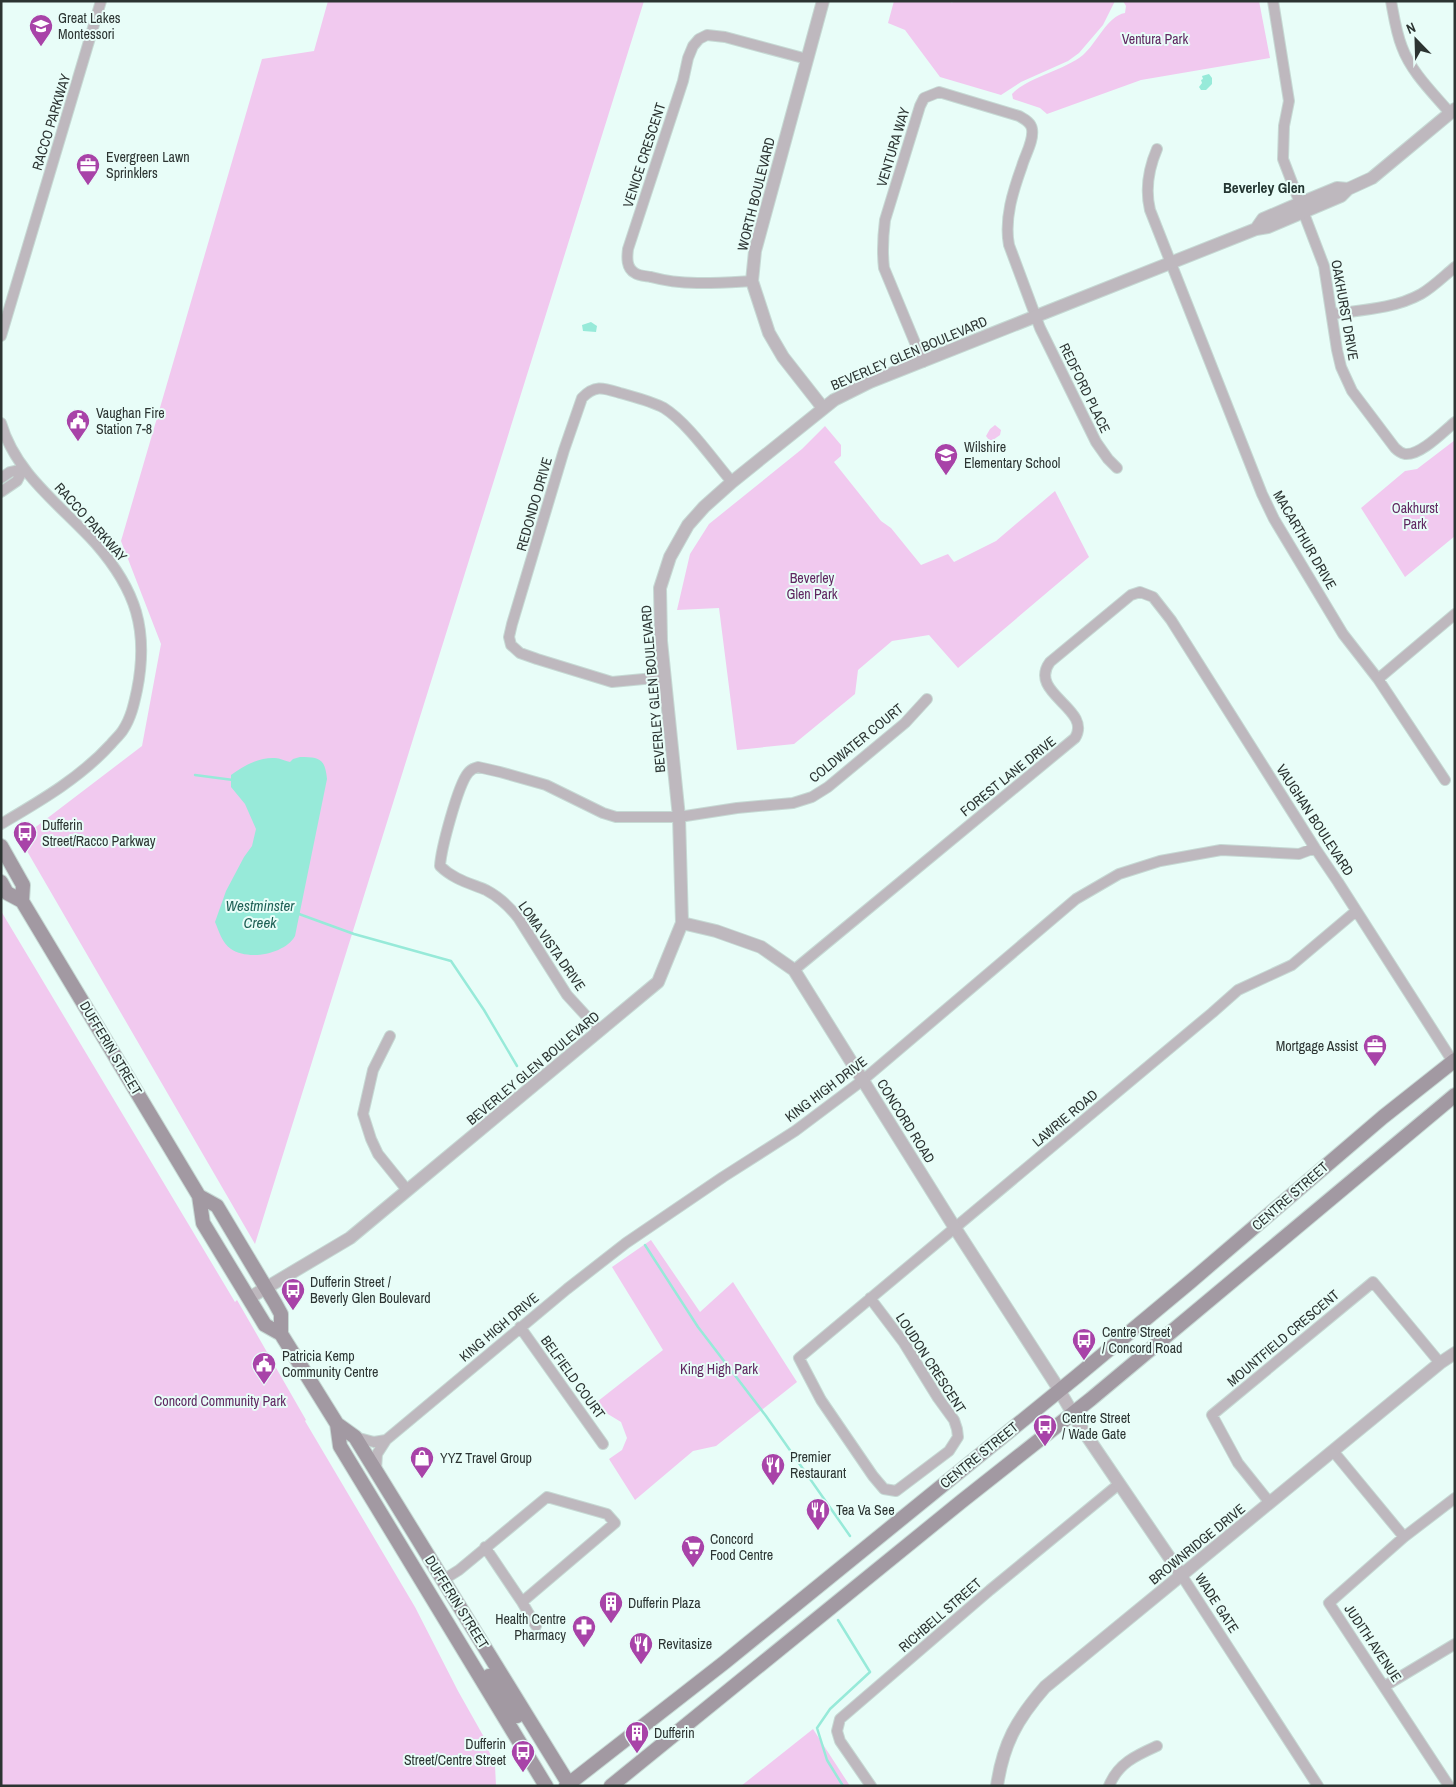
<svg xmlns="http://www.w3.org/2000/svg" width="1456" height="1787" font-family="'Archivo Narrow',sans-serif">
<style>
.green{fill:#f1c9ef}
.water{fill:#97ead9}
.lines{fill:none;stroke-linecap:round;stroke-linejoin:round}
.stream{stroke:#97ead9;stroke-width:2.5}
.minor-casing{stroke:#c6d9d4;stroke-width:12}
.tertiary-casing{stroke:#c6d9d4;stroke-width:14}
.secondary-casing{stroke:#c6d9d4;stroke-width:16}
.minor{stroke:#beb8be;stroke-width:10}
.tertiary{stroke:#beb8be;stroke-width:12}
.secondary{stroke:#a299a2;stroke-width:14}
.labels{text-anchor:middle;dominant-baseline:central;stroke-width:4;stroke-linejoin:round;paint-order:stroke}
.poi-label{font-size:14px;fill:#2c3432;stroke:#e8fdf8;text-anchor:start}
.park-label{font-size:14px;fill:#5f2660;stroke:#e8fdf8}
.street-label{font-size:14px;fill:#2c3432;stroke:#e8fdf8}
.neighbourhood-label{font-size:15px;font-weight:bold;fill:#243632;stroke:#e8fdf8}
.water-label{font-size:15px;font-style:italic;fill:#1f6156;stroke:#e8fdf8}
</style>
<rect width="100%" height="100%" fill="#e8fdf8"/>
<path class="green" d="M328,1H644L255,1244L20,839L142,746L161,644L121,541L262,59L314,51Z
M894,1H950L952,3L953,1H1115L1103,25L1079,53L1068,61L1021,82L1001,95L940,77L905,30L888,23Z
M1123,1H1259L1270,58L1141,80L1047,114L1040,108L1013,99L1012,94C1026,78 1063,71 1083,55C1097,43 1107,16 1125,13L1126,6Z
M995,425L1001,430L1000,435L993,440H989L986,436L990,429Z
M825,426L841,445V456L834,462L881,521L891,528L921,565L948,554L954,562L996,541L1055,491L1089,557L958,668L929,635L892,641L858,670L855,694L794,744L737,750L719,608L677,610L690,554L709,524L802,449Z
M1455,440V536L1405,577L1361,508L1405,471L1417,469Z
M1,911L235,1302L237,1300L306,1420L305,1421L415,1607L458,1691L489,1746L487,1747L495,1765L496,1786H1Z
M651,1240L700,1312L733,1282L797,1382L716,1446L693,1451L635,1500L609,1459L622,1450L627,1438L621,1422L593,1405L663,1350L612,1267Z
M813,1729L850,1786H741Z"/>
<path class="water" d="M1209,74L1212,78V84L1206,90H1201L1199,87L1202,83L1201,80L1203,79L1202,76Z
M591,322L597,326L596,332L583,331L582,325Z
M300,757C319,757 325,758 327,779L295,936C285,954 249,961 231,949C222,943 219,931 215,922L226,891L244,857L252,846L256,829L245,804L231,787V775C243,766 259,757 275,758C280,758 285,761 290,762L293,759Z"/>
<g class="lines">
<path class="stream" d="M195,775L233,780
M299,914L354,934L451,961L484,1010L517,1066
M645,1245L698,1327L766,1416L850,1536
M838,1620L870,1672L830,1709L817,1728L827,1760L843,1786"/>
<g class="minor-casing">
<path id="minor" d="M1273,1L1289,101L1284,126L1283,159L1324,266L1337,350L1341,367L1352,391L1395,448C1398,451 1401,453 1405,454C1420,456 1444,431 1455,422
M1391,1C1394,17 1396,32 1402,47C1411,72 1433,93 1450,113
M1157,149C1148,170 1145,189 1150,210L1262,494L1274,519L1343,634L1378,679L1445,780
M752,281C718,283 684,286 651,277C646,276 639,276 635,273C626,268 627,257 628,249L683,81L688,58L693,46L699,39L707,35L725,37L807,59
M1332,314C1361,310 1394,309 1421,294C1433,287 1444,276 1455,267
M1,336L101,1
M923,362L884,268C882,251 883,236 885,220L920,106L924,98L939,92L1019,116C1024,119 1031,122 1032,129C1034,141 1025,155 1022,166C1013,191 1004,219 1009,245L1040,328L1096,442L1108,459L1117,468
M1,423C16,475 62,506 96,544C136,590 149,630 137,690C134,704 131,718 123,730C120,735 115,739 111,744C80,778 40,801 1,824
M1,478L10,472L23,469
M1,492L17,481L23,469
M665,677L612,682L537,659L520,653L511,645L509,637L512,624L564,450L582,398C595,384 604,388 620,393C634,397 651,401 664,408C688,423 713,460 732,482
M1378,679L1455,614
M794,970L1075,738C1093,709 1027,693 1050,662L1131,595L1140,592L1153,597L1171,620L1315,848L1338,882L1455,1065
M600,1031L567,995L519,919C510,907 499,897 486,890C469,883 453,879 440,866C441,849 458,785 468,773C471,769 474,768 478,767L500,772L546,785L603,813L616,817H679L737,808L793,803L812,797L828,787L905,723L927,699
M390,1036L373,1070L363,1114L371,1139L378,1154L407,1190
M870,1298L904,1343L938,1398L954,1420L957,1429L958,1437L949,1451L896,1491L884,1489L873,1476L821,1400L799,1358L1212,1013L1238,990L1292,965L1356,911
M520,1327L603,1444
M355,1437L374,1442L386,1440
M1333,1451L1404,1537
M376,1470L377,1454L386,1440L567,1289L626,1243L723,1177L795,1131L863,1080L1076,899L1119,874L1160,861L1221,850L1299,854L1315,848
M1270,1503L1238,1463L1212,1415L1373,1282L1440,1363
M485,1547L522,1602L536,1626
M1182,1576L1318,1786
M443,1580L459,1570L547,1497L607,1514L615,1523L522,1602
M1385,1686L1455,1644
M871,1786L840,1741L837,1731L840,1719L990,1590L1119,1484
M1109,1786C1118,1763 1137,1755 1157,1746
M1449,1786L1329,1603L1404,1537L1455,1498"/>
</g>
<g class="tertiary-casing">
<path id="tertiary" d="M823,1L755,251L752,281L769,333L783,357L823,408
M1256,229L1263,219L1291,207L1337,188L1348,189
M682,923L716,931L761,947L794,970L955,1228L1055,1383L1080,1426L1182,1576
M249,1298L350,1238L658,982L682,923L679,817L661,641L660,588L670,557L688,525L704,507L732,482L834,400L870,382L1256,229L1268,227L1341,196L1348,189L1372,178L1455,109
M997,1786C1003,1744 1017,1719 1045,1687L1440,1363L1455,1353"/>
</g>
<g class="secondary-casing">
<path id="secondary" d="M1,846L23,885L22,901
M1,882L7,893L22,901L199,1196L203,1223L265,1325L281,1334
M199,1196L217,1206L275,1303L281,1314V1334L337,1424L340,1446L546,1786
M337,1424L355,1437L570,1786
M489,1676L517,1716
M566,1786L725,1662L1076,1377L1190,1282L1383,1117L1455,1060
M611,1786L962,1501L1091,1399L1455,1095"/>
</g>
<use href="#minor" class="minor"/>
<use href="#tertiary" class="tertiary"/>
<use href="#secondary" class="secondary"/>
</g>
<defs>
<g id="school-pin" transform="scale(1.25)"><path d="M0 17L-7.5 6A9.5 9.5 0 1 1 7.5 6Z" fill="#a843a8" stroke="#e8fdf8"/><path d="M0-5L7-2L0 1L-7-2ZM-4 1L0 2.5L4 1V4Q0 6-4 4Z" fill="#fff"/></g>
<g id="office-pin" transform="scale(1.25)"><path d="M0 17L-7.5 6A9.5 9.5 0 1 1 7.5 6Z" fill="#a843a8" stroke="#e8fdf8"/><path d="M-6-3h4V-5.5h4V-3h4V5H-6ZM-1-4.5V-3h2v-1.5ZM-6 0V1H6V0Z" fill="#fff"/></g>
<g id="civic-pin" transform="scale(1.25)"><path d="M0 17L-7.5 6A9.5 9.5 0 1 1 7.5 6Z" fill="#a843a8" stroke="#e8fdf8"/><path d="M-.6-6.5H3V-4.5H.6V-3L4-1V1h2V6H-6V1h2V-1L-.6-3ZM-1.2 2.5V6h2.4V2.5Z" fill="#fff"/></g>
<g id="bus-pin" transform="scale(1.25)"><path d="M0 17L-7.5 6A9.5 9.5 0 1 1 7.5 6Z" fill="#a843a8" stroke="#e8fdf8"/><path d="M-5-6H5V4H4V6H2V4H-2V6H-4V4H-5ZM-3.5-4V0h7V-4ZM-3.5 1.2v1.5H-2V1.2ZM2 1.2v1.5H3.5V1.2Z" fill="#fff"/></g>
<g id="shop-pin" transform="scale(1.25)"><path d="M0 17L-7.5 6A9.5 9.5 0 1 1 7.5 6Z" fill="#a843a8" stroke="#e8fdf8"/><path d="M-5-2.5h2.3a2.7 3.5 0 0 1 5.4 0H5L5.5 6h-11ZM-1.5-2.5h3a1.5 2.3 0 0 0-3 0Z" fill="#fff"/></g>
<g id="restaurant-pin" transform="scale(1.25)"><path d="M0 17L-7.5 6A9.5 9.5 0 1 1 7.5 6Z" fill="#a843a8" stroke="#e8fdf8"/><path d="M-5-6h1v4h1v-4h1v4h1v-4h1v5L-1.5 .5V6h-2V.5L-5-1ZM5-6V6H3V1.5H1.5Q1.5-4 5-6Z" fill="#fff"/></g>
<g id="supermarket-pin" transform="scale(1.25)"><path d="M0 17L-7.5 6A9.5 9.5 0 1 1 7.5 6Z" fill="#a843a8" stroke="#e8fdf8"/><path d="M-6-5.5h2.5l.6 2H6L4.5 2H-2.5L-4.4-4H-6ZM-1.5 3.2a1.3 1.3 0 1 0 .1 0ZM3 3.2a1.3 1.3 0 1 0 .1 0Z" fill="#fff"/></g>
<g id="building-pin" transform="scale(1.25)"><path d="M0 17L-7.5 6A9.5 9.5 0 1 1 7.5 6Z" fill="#a843a8" stroke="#e8fdf8"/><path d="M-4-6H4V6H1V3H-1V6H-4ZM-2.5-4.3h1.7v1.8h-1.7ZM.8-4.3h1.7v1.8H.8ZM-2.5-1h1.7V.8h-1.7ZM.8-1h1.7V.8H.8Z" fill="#fff"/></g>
<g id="pharmacy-pin" transform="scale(1.25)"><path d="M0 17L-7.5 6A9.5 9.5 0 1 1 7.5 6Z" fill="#a843a8" stroke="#e8fdf8"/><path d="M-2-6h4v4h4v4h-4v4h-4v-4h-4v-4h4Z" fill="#fff"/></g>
</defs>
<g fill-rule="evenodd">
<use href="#school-pin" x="41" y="26"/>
<use href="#office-pin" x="88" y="165"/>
<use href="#civic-pin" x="78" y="421"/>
<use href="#school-pin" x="946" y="455"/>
<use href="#bus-pin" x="25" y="833"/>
<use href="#office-pin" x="1375" y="1046"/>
<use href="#bus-pin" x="293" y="1290"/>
<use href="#bus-pin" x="1084" y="1340"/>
<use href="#civic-pin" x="264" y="1364"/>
<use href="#bus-pin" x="1045" y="1426"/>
<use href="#shop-pin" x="422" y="1458"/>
<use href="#restaurant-pin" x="773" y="1465"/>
<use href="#restaurant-pin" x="818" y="1510"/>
<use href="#supermarket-pin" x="693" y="1547"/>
<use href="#building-pin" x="611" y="1603"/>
<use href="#pharmacy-pin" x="584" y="1627"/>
<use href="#restaurant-pin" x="641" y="1644"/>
<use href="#building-pin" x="637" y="1733"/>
<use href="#bus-pin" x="523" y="1752"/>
</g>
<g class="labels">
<g class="poi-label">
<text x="58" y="18">Great Lakes<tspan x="58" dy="16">Montessori</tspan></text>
<text x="106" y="157">Evergreen Lawn<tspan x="106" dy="16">Sprinklers</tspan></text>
<text x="96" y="413">Vaughan Fire<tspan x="96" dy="16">Station 7-8</tspan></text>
<text x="964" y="447">Wilshire<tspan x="964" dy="16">Elementary School</tspan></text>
<text x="42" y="825">Dufferin<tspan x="42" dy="16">Street/Racco Parkway</tspan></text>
<text x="1358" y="1046" text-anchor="end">Mortgage Assist</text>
<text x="310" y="1282">Dufferin Street /<tspan x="310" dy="16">Beverly Glen Boulevard</tspan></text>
<text x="1102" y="1332">Centre Street<tspan x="1102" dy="16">/ Concord Road</tspan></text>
<text x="282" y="1356">Patricia Kemp<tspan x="282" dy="16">Community Centre</tspan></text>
<text x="1062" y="1418">Centre Street<tspan x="1062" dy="16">/ Wade Gate</tspan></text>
<text x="790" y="1457">Premier<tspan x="790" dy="16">Restaurant</tspan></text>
<text x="440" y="1458">YYZ Travel Group</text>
<text x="836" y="1510">Tea Va See</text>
<text x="710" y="1539">Concord<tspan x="710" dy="16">Food Centre</tspan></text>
<text x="628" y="1603">Dufferin Plaza</text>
<text x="566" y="1619" text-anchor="end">Health Centre<tspan x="566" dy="16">Pharmacy</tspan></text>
<text x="658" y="1644">Revitasize</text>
<text x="654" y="1733">Dufferin</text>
<text x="506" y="1744" text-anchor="end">Dufferin<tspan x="506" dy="16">Street/Centre Street</tspan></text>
</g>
<g class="park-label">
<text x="1155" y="39">Ventura Park</text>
<text x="1415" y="508">Oakhurst<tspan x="1415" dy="16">Park</tspan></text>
<text x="812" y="578">Beverley<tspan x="812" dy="16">Glen Park</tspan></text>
<text x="719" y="1369">King High Park</text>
<text x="220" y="1401">Concord Community Park</text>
</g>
<g class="street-label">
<text transform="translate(51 122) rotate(-73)">RACCO PARKWAY</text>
<text transform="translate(893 147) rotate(-73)">VENTURA WAY</text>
<text transform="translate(644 155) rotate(-72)">VENICE CRESCENT</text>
<text transform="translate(756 194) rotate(-76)">WORTH BOULEVARD</text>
<text transform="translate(1345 310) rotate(80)">OAKHURST DRIVE</text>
<text transform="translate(909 353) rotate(-23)">BEVERLEY GLEN BOULEVARD</text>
<text transform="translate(1085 388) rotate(64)">REDFORD PLACE</text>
<text transform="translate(534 504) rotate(-74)">REDONDO DRIVE</text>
<text transform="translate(91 522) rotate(48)">RACCO PARKWAY</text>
<text transform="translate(1305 540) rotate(60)">MACARTHUR DRIVE</text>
<text transform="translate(653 689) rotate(-95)">BEVERLEY GLEN BOULEVARD</text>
<text transform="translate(856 743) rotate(-39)">COLDWATER COURT</text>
<text transform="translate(1008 776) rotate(-39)">FOREST LANE DRIVE</text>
<text transform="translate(1315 820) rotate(57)">VAUGHAN BOULEVARD</text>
<text transform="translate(552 946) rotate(55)">LOMA VISTA DRIVE</text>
<text transform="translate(111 1048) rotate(59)">DUFFERIN STREET</text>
<text transform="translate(533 1068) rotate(-40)">BEVERLEY GLEN BOULEVARD</text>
<text transform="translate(826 1089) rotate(-37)">KING HIGH DRIVE</text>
<text transform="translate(1065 1118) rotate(-40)">LAWRIE ROAD</text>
<text transform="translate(906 1121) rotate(58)">CONCORD ROAD</text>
<text transform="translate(1290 1196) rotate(-41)">CENTRE STREET</text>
<text transform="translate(499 1327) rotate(-40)">KING HIGH DRIVE</text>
<text transform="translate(1283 1338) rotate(-40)">MOUNTFIELD CRESCENT</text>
<text transform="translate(931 1363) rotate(57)">LOUDON CRESCENT</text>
<text transform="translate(573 1377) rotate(54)">BELFIELD COURT</text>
<text transform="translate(979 1455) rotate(-39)">CENTRE STREET</text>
<text transform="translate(1197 1544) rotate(-39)">BROWNRIDGE DRIVE</text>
<text transform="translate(457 1602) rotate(58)">DUFFERIN STREET</text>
<text transform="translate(1217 1603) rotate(57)">WADE GATE</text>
<text transform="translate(940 1615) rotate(-41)">RICHBELL STREET</text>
<text transform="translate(1373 1643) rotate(56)">JUDITH AVENUE</text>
</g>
<g class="neighbourhood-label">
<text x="1264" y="187">Beverley Glen</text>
</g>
<g class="water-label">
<text x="260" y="905">Westminster<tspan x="260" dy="17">Creek</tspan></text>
</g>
</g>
<rect width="1456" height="1787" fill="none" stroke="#2c3432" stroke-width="5"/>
<g transform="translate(1416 40) rotate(337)" stroke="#e8fdf8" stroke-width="4" paint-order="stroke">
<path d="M0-4L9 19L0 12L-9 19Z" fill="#2c3432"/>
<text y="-8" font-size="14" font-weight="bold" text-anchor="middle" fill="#2c3432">N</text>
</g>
</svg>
